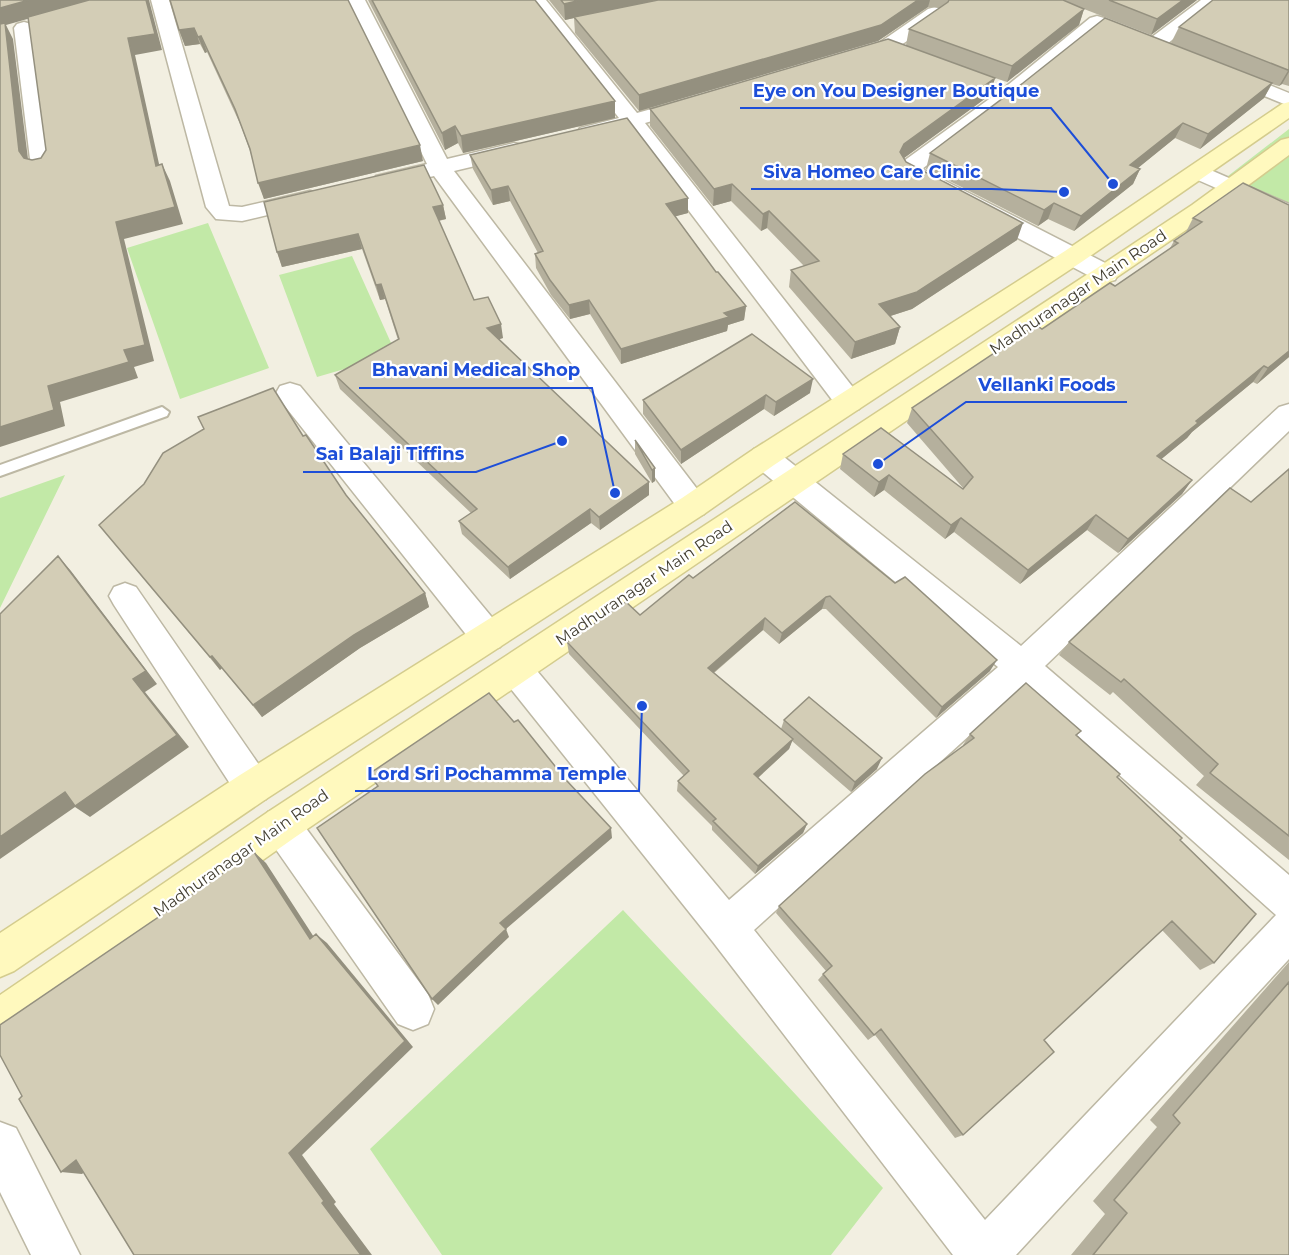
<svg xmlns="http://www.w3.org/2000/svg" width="1289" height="1255" font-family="Montserrat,sans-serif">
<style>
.green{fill:#c2e9a7}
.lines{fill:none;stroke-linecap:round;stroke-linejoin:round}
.lane-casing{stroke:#bdb8a4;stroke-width:4}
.street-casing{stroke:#bdb8a4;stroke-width:3}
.secondary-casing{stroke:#d4cc8e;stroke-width:3}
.lane{fill:#fff;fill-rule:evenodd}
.street{fill:#fff;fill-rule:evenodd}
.secondary{fill:#fff9be;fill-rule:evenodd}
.wall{fill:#b5b09d}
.shaded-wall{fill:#94907f}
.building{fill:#d3cdb6;stroke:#94907f;stroke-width:1.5}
.labels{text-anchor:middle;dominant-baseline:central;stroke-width:4.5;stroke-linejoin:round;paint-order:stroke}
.street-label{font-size:16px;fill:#433f32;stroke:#fff}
.leader{fill:none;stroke:#1d4ed8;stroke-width:2}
.callout-dot{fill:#1d4ed8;stroke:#fff;stroke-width:2}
.callout-label{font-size:18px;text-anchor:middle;font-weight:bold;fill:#1d4ed8;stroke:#fff;stroke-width:4.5;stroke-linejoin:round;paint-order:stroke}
</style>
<rect width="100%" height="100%" fill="#f2efe1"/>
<path class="green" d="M1289,129V204L1228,176Z
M208,223L269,368L180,399L127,248Z
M352,256L396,354L317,377L279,275Z
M65,475L0,608V498Z
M623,910L883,1188L831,1255H442L370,1149Z"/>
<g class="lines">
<g class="lane-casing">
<path id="lane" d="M162,407L169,412L167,416L0,476V465Z"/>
</g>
<g class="street-casing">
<path id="street" d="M151,0H169L229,206L242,207L310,191L318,193L322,198L318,203L242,221L216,219L206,207Z
M347,0H365L447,159L514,143L522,145L525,150L522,155L454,171L704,498L708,506L704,514L693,518L682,514L434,176L384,188L376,186L373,181L376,176L427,164Z
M527,0H546L637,113L691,98L698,100L701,104L698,108L645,123L859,395L863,402L859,409L849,412L839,409L627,129L588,139L580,138L577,133L580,128L619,118Z
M1201,0H1222L1162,48H1148L1145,44L1148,40Z
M935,7L942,9L944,13L942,17C919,33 875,68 846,61L843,57L846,53L879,43L928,9Z
M1097,16L1104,18L1106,22L1104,26L1017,97L922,169L1115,268L1118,274L1115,280L1106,282L1097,280L903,177L898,168L901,163L1003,89L1090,18Z
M24,22L31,24L34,28L53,167L50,172L42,174L34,172L31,167L14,28L17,24Z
M1227,68L1289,93V106L1220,78L1217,74L1220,70Z
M1199,165L1289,204V220L1191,177L1188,172L1191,167Z
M290,383L300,386L500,627L505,637L500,647L488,651L476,647L280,400L276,393L280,386Z
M1289,404V431L1045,666L1289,875V959L1016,1255H953L713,942L503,679L498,669L503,659L515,654L527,659L729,900L998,667L754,465L749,457L754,449L764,446L774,449L1021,646L1279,407ZM1022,688L1276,915L985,1220L754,930Z
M125,583L136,587L266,775L271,787L266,799L253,804L240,799L114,605L109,596L114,587Z
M281,807L294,812L428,994L434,1009L428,1024L413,1030L398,1024L268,838L262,825L268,812Z
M0,1122L16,1128L80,1255H31L0,1192Z"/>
</g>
<g class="secondary-casing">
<path id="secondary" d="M1289,102V118L1083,261L774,465L704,514L266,799L14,971L0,977V933L240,775L682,498L754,449L1065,251L1282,104Z
M1289,138V155L1208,215L294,838L15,1035L0,1041V995L268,812L1097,268L1192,205L1281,140Z"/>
</g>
<use href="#lane" class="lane"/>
<use href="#street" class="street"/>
<use href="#secondary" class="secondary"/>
</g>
<path class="wall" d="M170,0L423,161L264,199L250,151L241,126L207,52L205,53L200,44L185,46L179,30Z
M368,0H535L615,101V118L463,153L458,143L445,150Z
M549,0H1197L1151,35L1084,9L1079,25L1007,82L995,78L990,95L904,158L906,162L1017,240L912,309L890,316L900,327L895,344L851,359L789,287L791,270L804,266L767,228L761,231L731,201L713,206L650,126V109L906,45L909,29L940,8L928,7L878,41L639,111L575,33L574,18L565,20Z
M1289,0V86L1282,84L1279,86L1272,84L1264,98L1200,149L1175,138L1138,168L1140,169L1133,184L1074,231L1048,219L1038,226L926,169L930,153L1171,43L1179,27Z
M470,155L688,198V213L675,216L716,272L746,306L744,320L728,325L727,331L621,364L590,314L570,319L551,295L536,268L535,254L538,253L510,201L493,205L473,169Z
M1243,183L1289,357L1257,384L1253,382L1192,432L1187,438L1161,459L1192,480L1182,494L1118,553L1087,530L1020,584L954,532L945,539L884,490L874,497L840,469L843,454L963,489V488L907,423L912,408L1115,286L1169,250L1174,241L1185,234L1193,218Z
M443,205L446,219L439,221L474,300L503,338L499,339L649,495L600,530L591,523L510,579L462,534L459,521L471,513L340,389L335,375L398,340L385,299L380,300L362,249L282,267L277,252Z
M810,393L774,416L764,409L681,464L643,414V400Z
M303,436L346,495L425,593L429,607L360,648L262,717L222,668L220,670L99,525Z
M635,440L655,468V481L652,483L635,454Z
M1289,469V860L1196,785L1204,776L1113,692L1110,695L1059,655L1069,642L1251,502Z
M795,502L990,671L936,718L826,609H822L779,644L763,630L714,673L781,729L784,720L877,769L851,792L792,741L789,749L758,778L807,824L803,833L755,874L712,830V826L677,791L678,781L684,776L569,654L567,642L640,615L693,578Z
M1081,731L1077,735L1117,777L1180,840L1214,963L1200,970L1162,930L1044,1040L963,1135L955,1138L875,1035L868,1040L818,980L826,971L776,913L779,906L964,746L963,745L970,734Z
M1289,962V1255H1071L1105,1214L1093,1201L1157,1127L1150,1120Z"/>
<path class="shaded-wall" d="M29,0H95L6,25L13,39L29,167L19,151L0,26V8Z
M146,0H149L162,50L135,55L163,182L156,166L128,38Z
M581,0H657L565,20L564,4Z
M918,0H930L928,7L878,41L639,111V95Z
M1183,0H1197L1151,35L1157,19Z
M1084,9L1079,25L1007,82L1012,66Z
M194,28L200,44L185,46L179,30Z
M201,36L207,52L205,53L198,37Z
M1289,69V72L1282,84L1279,86Z
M995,78L990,95L900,161V152L904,144Z
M1272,83L1264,98L1200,149L1208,134Z
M615,101V118L463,153L461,136Z
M1183,123L1175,138L1123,180L1130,165Z
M455,126L458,143L445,150L442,133Z
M420,145L423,161L264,199L258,183Z
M162,164L170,181L183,224L124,239L154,361L134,367L138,378L60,402L65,426L0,447V427L48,386L124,350L116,222Z
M1140,169L1133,184L1074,231L1081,216Z
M732,184L731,201L713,206L714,189Z
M508,186L510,201L493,205L491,190Z
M688,198V213L666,219V204Z
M1054,203L1048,219L1038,226L1044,210Z
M443,205L446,219L436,221L433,207Z
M769,211L767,228L761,231L763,214Z
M1023,223L1017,240L912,309L875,321L879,304Z
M358,234L362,249L282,267L277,252Z
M381,284L385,299L380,300L376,285Z
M589,300L590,314L570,319L569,305Z
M746,306L744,320L728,325L727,331L621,364V349L724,313Z
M501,324L503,338L490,342L487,328Z
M900,327L895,344L851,359L855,342Z
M1289,351V357L1257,384L1268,368Z
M1264,366L1253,382L1192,432L1187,438L1147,471L1157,456L1196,421Z
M813,379L810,393L774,416L776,402Z
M766,395L764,409L681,464V450Z
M655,468V481L652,483V470Z
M889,475L884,490L874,497L879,482Z
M1192,480L1182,494L1118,553L1128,539Z
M649,482V495L600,530L599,517Z
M590,509L591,523L510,579L508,567Z
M1096,515L1087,530L1020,584L1028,570Z
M961,518L954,532L945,539L951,525Z
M58,556L71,571L157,684L145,692L189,747L90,817L75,807L0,859V837L133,679Z
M425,593L429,607L360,648L262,717L253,705L354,635Z
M826,597L822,609L779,644L782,633Z
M765,618L763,630L706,679L708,668Z
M212,656L222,668L220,670L210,657Z
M997,660L990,671L936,718L942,707Z
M793,739L789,749L751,784L754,774Z
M882,758L877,769L851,792L855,782Z
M807,824L803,833L755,874L758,866Z
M611,828L612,838L506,929L509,937L438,1005L432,999L500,923Z
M254,852L266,863L321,948L310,939Z
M316,934L327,943L413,1047L302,1155L336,1202L334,1204L372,1255H361L322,1203L289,1153Z
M76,1160L96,1162L82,1174L61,1172Z"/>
<path class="building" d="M0,0H29L0,8Z
M89,0H146L155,34L128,38L156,166L162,164L175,207L116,222L145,345L124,350L129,362L48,386L54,410L0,427V24L5,23L19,151L24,158L32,160L41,158L46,150L28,17Z
M170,0H348L420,145L258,183L250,149L235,109L201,36L198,37L194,28L179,30Z
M372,0H535L615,101L461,136L455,126L442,133Z
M561,0H581L564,4Z
M658,0H918L881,25L639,95L574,17Z
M949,0H1063L1084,9L1012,66L909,29L948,2Z
M1109,0H1183L1157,19Z
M1213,0H1289V69L1288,70L1179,27Z
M1105,18L1272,83L1208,134L1183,123L1130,165L1140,169L1081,216L1054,203L1044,210L930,153L1023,83Z
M888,39L995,78L904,144L900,152L906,162L1023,223L917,292L879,304L900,327L855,342L791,270L819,261L769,211L763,214L732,184L714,189L650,109Z
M627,118L688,198L666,204L716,272H718L746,306L724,313L729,317L621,349L589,300L569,305L550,280L535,254L543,251L508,186L491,190L470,155Z
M424,165L443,205L433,207L474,300L488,297L501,324L487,328L649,482L599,517L590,509L508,567L459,521L477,509L335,375L399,339L381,284L376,285L358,234L277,252L264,202Z
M1243,183L1289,205V351L1268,368L1264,366L1196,421L1198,423L1157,456L1192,480L1128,539L1096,515L1028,570L961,518L951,525L889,475L879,482L843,454L881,428L963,489L973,477L912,408L1036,325L1042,329L1110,283L1115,286L1178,243L1174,241L1202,222L1193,218Z
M752,334L813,379L776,402L766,395L681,450L643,400Z
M273,388L303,436L306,435L346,495L425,593L354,635L253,705L212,656L210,657L99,525L144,484L163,453L204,429L198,417Z
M635,440L655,468L652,470Z
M1289,469V836L1210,773L1218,764L1124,679L1121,682L1069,642L1230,488L1251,502Z
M795,502L895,583L905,577L997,660L942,707L830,596L826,597L782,633L765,618L708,668L793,739L754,774L807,824L758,866L713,821L716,819L678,781L689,771L567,642L626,602L640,615L689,575L693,578Z
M58,556L146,671L133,679L177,735L75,806L65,792L0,837V614Z
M1026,683L1081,731L1076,735L1120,774L1117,777L1182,838L1180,840L1256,914L1214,963L1172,921L1044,1040L1054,1052L963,1135L881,1029L874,1035L823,974L832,966L779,906L925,774L974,738L970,734Z
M489,693L514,722L518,720L567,781L611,828L500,923L506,929L432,999L317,828L378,786L369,774Z
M809,697L882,758L855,782L784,720Z
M254,852L310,939L316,934L405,1041L289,1153L324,1201L322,1203L361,1255H134L76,1160L61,1172L19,1099L22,1096L0,1055V1025Z
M1289,982V1255H1093L1127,1213L1114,1200L1180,1123L1173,1115Z"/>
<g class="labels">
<g class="street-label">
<text transform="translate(1078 292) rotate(-34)">Madhuranagar Main Road</text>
<text transform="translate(644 583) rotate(-34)">Madhuranagar Main Road</text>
<text transform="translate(241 853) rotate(-35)">Madhuranagar Main Road</text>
</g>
</g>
<path class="leader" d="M1113 184L1051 108H740M1064 192L992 189H751M615 493L592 388H359M878 464L966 402H1127M562 441L476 472H303M642 706L639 791H355"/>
<g class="callout-dot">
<circle cx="1113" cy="184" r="6"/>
<circle cx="1064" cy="192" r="6"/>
<circle cx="615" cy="493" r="6"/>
<circle cx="878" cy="464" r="6"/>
<circle cx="562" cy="441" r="6"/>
<circle cx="642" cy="706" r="6"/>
</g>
<g class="callout-label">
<text x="896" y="97">Eye on You Designer Boutique</text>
<text x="872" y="178">Siva Homeo Care Clinic</text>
<text x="476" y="376">Bhavani Medical Shop</text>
<text x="1047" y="391">Vellanki Foods</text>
<text x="390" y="460">Sai Balaji Tiffins</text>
<text x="497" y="780">Lord Sri Pochamma Temple</text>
</g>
</svg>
